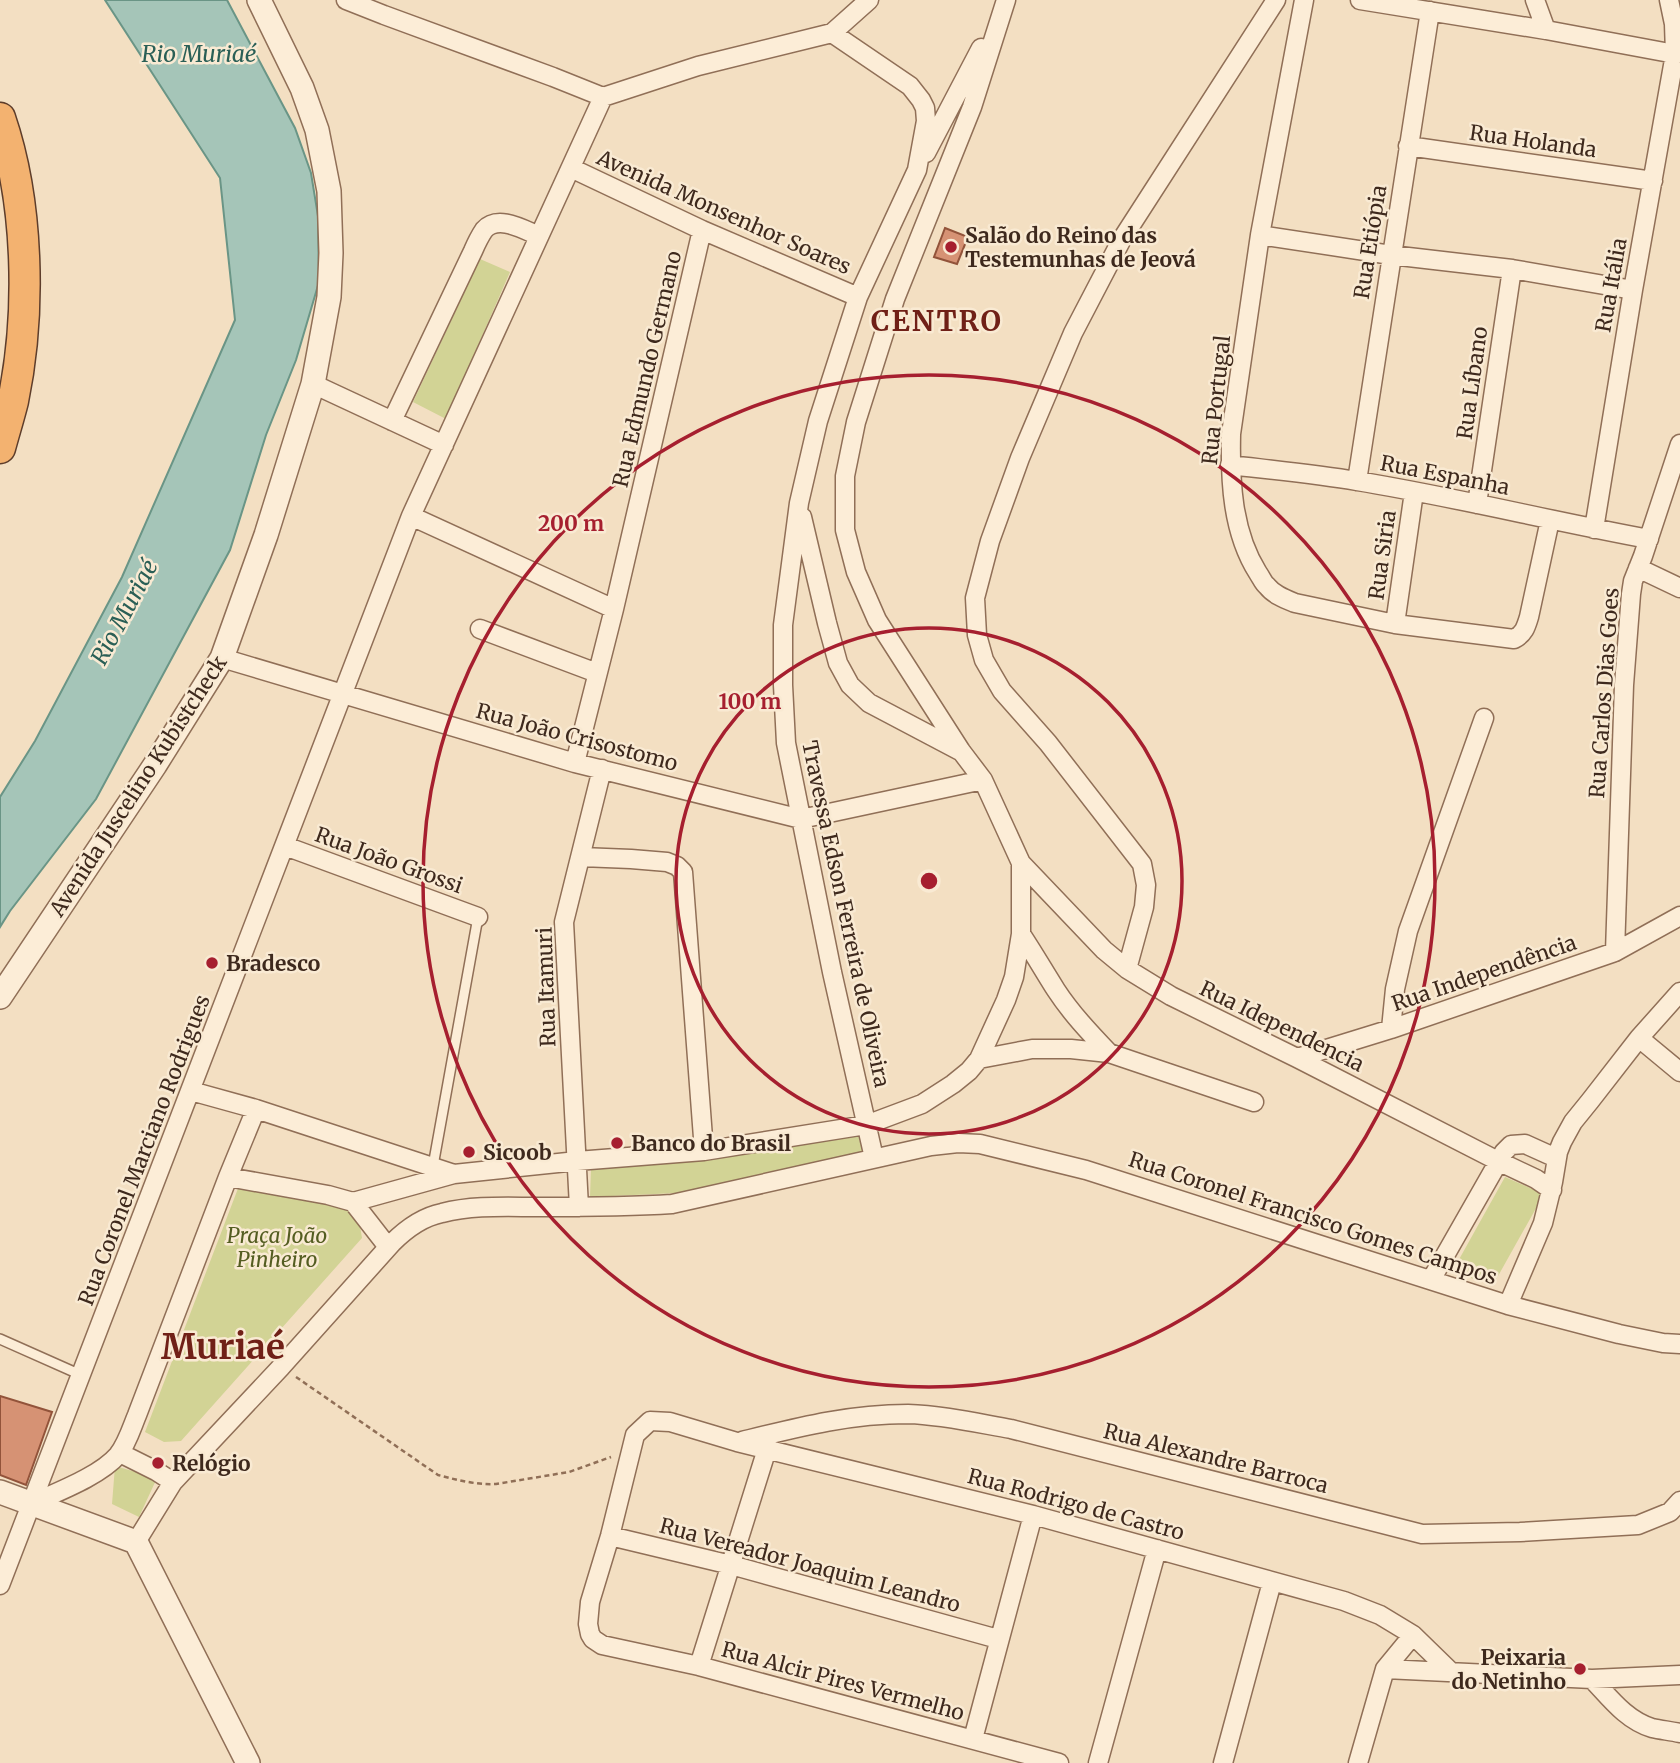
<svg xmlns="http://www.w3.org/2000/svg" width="1680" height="1763" font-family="Merriweather,serif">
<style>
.green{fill:#d2d395}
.water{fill:#a5c5b8;stroke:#6a9586;stroke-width:2}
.building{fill:#d69274;stroke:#92533a;stroke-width:2}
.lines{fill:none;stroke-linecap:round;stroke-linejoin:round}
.service-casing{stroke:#906f57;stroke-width:12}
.minor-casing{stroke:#906f57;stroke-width:21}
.tertiary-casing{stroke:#906f57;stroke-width:26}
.trunk-casing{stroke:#5d3d2b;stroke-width:33}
.path{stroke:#906f57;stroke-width:2.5;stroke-dasharray:5 3.5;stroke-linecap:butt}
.service{stroke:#fcedd7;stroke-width:9}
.minor{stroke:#fcedd7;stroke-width:18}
.tertiary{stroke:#fcedd7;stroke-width:23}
.trunk{stroke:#f3b270;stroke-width:30}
.ring{fill:none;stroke:#a61f2f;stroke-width:3.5}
.poi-dot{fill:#a61f2f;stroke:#f9ead3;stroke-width:2.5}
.labels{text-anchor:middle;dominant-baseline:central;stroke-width:5;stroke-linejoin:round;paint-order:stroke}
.street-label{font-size:21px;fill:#3e291d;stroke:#f9ead3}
.poi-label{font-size:21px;font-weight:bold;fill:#3e291d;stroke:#f9ead3;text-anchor:start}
.park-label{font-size:21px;font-style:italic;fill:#545d21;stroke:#f9ead3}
.water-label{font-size:23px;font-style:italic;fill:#2a5f56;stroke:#f9ead3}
.district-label{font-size:28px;font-weight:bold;letter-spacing:2px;fill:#702017;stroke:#f9ead3}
.town-label{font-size:35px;font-weight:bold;fill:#702017;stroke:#f9ead3}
.centre{fill:#a61f2f;stroke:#f9ead3;stroke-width:3.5}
.ring-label{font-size:21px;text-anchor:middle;font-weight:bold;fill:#a61f2f;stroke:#f9ead3;stroke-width:5;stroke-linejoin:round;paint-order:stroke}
</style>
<rect width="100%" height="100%" fill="#f3dfc2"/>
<path class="green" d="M480,259L510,272L446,419L413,402Z
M857,1131L864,1156L677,1193L590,1197L591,1168Z
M1505,1177L1544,1194L1493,1285L1452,1272Z
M242,1178L343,1205L358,1214L362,1238L181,1441L164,1442L145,1432Z
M115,1466L157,1478L139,1517L112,1504Z"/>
<path class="water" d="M105,0H227L295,128L311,173L318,216L319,282L296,360L266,435L230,550L96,799L10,911L0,927V797L35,741L122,577L235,320L220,178Z"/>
<path class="building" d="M945,228L968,237L957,264L934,257Z
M0,1396L52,1412L26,1485L0,1475Z"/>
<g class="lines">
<g class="service-casing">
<path id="service" d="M433,1166L478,917
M0,1339L81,1375"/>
</g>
<g class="minor-casing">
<path id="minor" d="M346,0L384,15L553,77L603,97
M1006,0L972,107L895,299L856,422L845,476V530L856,572L877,620L961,751L983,780L1021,863L1104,950L1127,969L1171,996L1297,1058L1498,1161L1536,1179L1552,1190
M1304,0L1260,235L1231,434C1230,481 1232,532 1258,573C1261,577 1263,583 1267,586C1274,595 1285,599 1295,603L1395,624L1514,639C1524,634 1526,627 1529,617L1550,520
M1360,0L1546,30L1675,54L1674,24L1669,0
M1535,0L1546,30
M832,33L910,86L921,100L925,108L926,121L917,170L858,297L818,421L799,503L783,625V685L786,743L832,972L874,1158
M603,97L698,66L832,33L869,0
M1408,146L1653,181
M926,153L981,48
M571,168L702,230L858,297
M1260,235L1391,255L1512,269L1633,290
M313,384L444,445
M392,421L473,251C476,244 480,236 484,230C498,214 524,230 539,236
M1230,465C1273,470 1315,474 1357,481C1455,497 1551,521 1649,539
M1357,481L1430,11
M1477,504L1512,269
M411,516L614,609
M802,517L827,623L838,663L850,685L869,703L960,751
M1594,529L1633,290L1675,54L1680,53
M1638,568L1680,588
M1395,624L1414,492
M480,629L597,673
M222,658L575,763L801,819L983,780
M575,763L614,609L702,230
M285,846L478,917
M581,857L631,859L667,862L677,866L683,872L704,1151
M1021,934C1033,952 1044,971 1056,990C1071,1013 1090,1033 1109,1053
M1615,952L1624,685L1631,594L1633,581L1643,556L1680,444
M1127,969L1144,907L1146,885L1142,864L1048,743L1002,691L984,660L977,635L975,598L990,541L1020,458L1073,333L1122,239L1276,0
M1391,1029L1395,989L1408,931L1484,718
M1639,1038L1680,1072
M1297,1058L1391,1029L1615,952L1680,916
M979,1059L1032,1049H1071L1109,1053L1254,1102
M191,1091L256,1109L454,1174L577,1161L704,1151L866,1125L922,1104L953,1084L969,1071L979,1059L1006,1000L1014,977L1021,934V863
M228,1177L328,1195L353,1202L454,1174
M353,1202L388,1247
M579,1207L564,922L602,769
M1431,1280L1504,1152L1511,1145L1525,1144L1556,1158
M1508,1305L1543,1223L1553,1182L1558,1152L1562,1142L1573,1122L1590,1101L1639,1038L1680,992
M742,1441C799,1427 849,1414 908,1414C942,1415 977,1423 1011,1429L1422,1534L1520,1532L1638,1525L1670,1512L1680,1501
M120,1453L156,1471L173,1482
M31,1504C57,1492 100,1476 118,1455C127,1444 132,1427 137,1415L228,1177L256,1109
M610,1536L731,1565L998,1639
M136,1542L173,1482L281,1367L392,1243C406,1229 422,1217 442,1213C473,1205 506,1207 538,1207C582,1207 627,1207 672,1204L931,1146L958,1143L980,1144L1086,1170L1508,1305L1619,1334L1663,1343L1680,1344
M0,1585L411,516L603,97
M699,1666L767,1449
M1385,1669L1592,1679L1680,1675
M1592,1679C1610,1698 1626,1720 1652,1728C1661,1730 1671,1731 1680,1733
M973,1739L1033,1515
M1059,1763L699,1666L602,1645L593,1639L590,1634L588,1624L590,1602L610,1536L635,1435L650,1421L670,1422L737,1442L1033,1515L1344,1601L1380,1615L1413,1635L1451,1672
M1098,1763L1157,1549
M1223,1763L1272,1582
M1358,1763L1385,1669L1413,1635"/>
</g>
<g class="tertiary-casing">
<path id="tertiary" d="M0,997L155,765L222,658L266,535L313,384L329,297L331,253L329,191L317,130L302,88L259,0
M0,1492L136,1542L248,1763"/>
</g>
<g class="trunk-casing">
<path id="trunk" d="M0,118C29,203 31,314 13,401C9,417 4,433 0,448"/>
</g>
<path class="path" d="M296,1377L438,1475C457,1480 476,1485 496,1484L569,1472L611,1457"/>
<use href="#service" class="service"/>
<use href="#minor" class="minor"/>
<use href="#tertiary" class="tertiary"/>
<use href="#trunk" class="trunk"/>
</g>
<g class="ring">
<circle cx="929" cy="881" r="253"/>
<circle cx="929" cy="881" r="506"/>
</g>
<g class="poi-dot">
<circle cx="951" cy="247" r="7"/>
<circle cx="212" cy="963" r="7"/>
<circle cx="617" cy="1143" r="7"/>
<circle cx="469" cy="1152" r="7"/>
<circle cx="158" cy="1463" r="7"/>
<circle cx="1580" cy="1669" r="7"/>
</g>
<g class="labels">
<g class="street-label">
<text transform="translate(1533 141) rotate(8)">Rua Holanda</text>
<text transform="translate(724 212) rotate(24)">Avenida Monsenhor Soares</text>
<text transform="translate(1370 242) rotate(-81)">Rua Etiópia</text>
<text transform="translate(1611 285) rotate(-80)">Rua Itália</text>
<text transform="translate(647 369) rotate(-77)">Rua Edmundo Germano</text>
<text transform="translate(1472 383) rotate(-82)">Rua Líbano</text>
<text transform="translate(1216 400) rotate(-84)">Rua Portugal</text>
<text transform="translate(1445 475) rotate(11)">Rua Espanha</text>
<text transform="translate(1382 555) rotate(-82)">Rua Siria</text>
<text transform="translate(1604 693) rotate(-86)">Rua Carlos Dias Goes</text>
<text transform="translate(577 737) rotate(15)">Rua João Crisostomo</text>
<text transform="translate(138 786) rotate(-57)">Avenida Juscelino Kubistcheck</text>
<text transform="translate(389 860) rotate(20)">Rua João Grossi</text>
<text transform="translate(846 914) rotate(78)">Travessa Edson Ferreira de Oliveira</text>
<text transform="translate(1484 973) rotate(-19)">Rua Independência</text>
<text transform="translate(546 987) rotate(-92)">Rua Itamuri</text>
<text transform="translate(1282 1026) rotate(26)">Rua Idependencia</text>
<text transform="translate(144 1150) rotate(-69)">Rua Coronel Marciano Rodrigues</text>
<text transform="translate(1313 1218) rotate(18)">Rua Coronel Francisco Gomes Campos</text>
<text transform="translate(1216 1458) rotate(14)">Rua Alexandre Barroca</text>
<text transform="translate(1076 1504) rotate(15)">Rua Rodrigo de Castro</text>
<text transform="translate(810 1565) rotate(15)">Rua Vereador Joaquim Leandro</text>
<text transform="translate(843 1681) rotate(15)">Rua Alcir Pires Vermelho</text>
</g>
<g class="poi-label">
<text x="965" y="235">Salão do Reino das<tspan x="965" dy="24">Testemunhas de Jeová</tspan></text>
<text x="226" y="963">Bradesco</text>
<text x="631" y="1143">Banco do Brasil</text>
<text x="483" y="1152">Sicoob</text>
<text x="172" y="1463">Relógio</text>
<text x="1566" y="1657" text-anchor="end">Peixaria<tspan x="1566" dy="24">do Netinho</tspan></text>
</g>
<g class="park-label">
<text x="277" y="1235">Praça João<tspan x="277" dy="24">Pinheiro</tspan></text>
</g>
<g class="water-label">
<text x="199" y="53">Rio Muriaé</text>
<text transform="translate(124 612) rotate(-62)">Rio Muriaé</text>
</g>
<g class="district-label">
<text x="937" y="321">CENTRO</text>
</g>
<g class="town-label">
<text x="223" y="1347">Muriaé</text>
</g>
</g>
<circle cx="929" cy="881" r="10" class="centre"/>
<g class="ring-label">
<text x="571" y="531">200 m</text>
<text x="750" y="709">100 m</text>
</g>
</svg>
